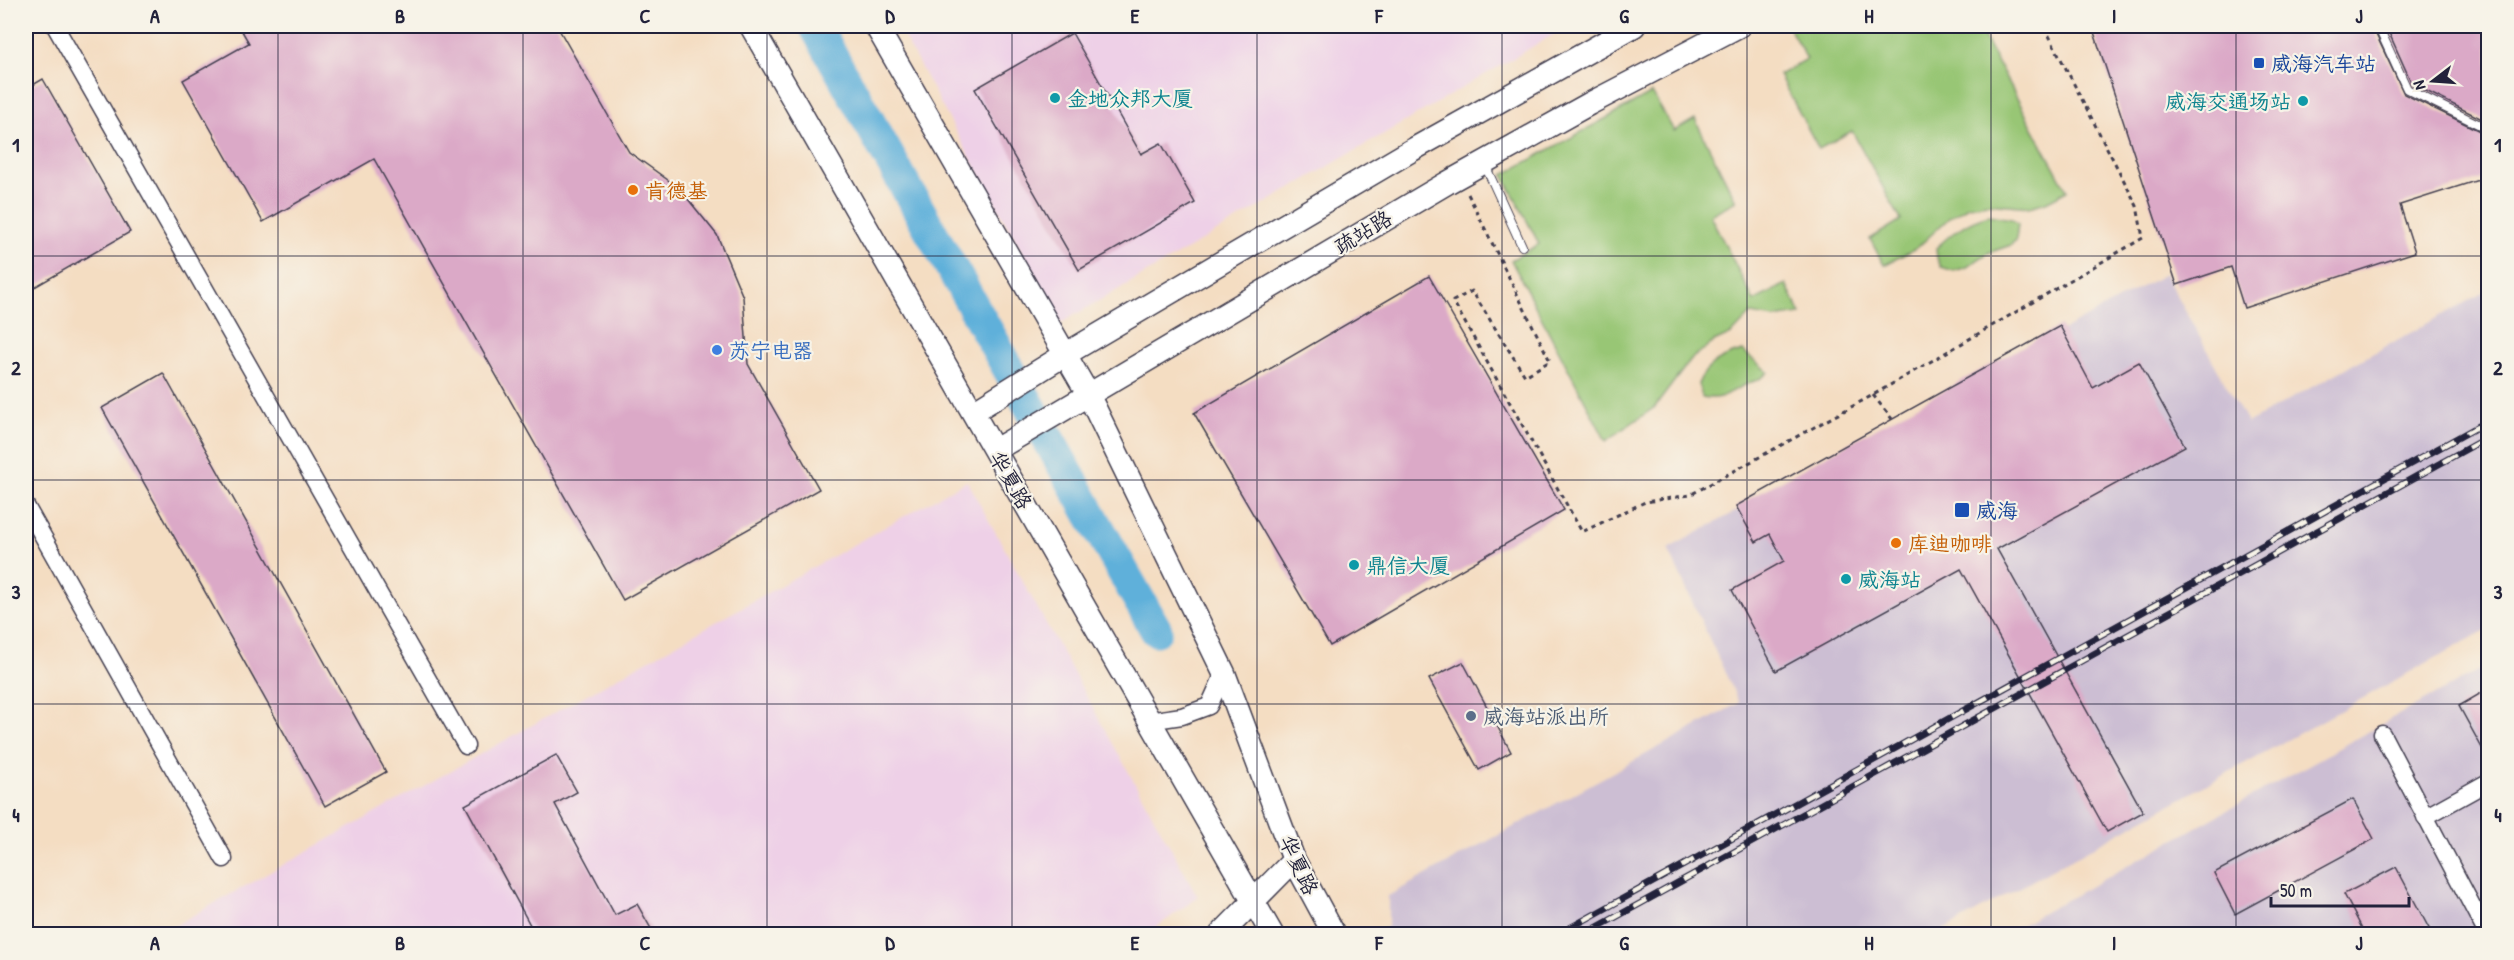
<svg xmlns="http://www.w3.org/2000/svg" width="2514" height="960" font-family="'Patrick Hand','LXGW WenKai TC',sans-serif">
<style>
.built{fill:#eed0e7}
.industrial{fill:#ccbed3}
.green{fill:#98c675;stroke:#5d7458;stroke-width:1.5}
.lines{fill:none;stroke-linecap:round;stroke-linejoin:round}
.river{stroke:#5fb0da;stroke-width:33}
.building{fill:#dba9c7}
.lane-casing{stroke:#423e4f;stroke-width:10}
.street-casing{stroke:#423e4f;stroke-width:19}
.secondary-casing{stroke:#423e4f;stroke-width:25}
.path{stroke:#423e4f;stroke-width:3;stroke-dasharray:4.5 4.5;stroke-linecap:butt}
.lane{stroke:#fff;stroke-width:8}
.street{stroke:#fff;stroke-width:16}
.secondary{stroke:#fff;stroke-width:22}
.rail-casing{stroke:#22223b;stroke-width:7}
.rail{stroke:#f7f3e8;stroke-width:4.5;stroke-dasharray:14;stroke-linecap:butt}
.grid{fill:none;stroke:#22223b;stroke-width:1.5;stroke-opacity:0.55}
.transit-dot{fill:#1a4fb4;stroke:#f7f3e8;stroke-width:2}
.culture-dot{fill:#0f9aa8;stroke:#f7f3e8;stroke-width:2}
.food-dot{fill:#e8710a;stroke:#f7f3e8;stroke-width:2}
.shop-dot{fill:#3f7fe0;stroke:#f7f3e8;stroke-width:2}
.service-dot{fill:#5c6f8a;stroke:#f7f3e8;stroke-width:2}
.labels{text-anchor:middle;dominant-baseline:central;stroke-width:4.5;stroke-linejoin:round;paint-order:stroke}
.transit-label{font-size:21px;fill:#164399;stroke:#f7f3e8;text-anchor:start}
.culture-label{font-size:21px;fill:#0d838f;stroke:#f7f3e8;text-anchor:start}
.food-label{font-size:21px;fill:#c56008;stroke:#f7f3e8;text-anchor:start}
.street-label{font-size:21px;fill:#22223b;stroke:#f7f3e8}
.shop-label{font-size:21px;fill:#366cbe;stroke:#f7f3e8;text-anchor:start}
.service-label{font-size:21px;fill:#4e5e75;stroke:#f7f3e8;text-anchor:start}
.neatline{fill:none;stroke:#22223b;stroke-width:2}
.grid-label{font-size:20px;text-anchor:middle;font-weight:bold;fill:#22223b}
</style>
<rect width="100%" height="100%" fill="#f7f3e8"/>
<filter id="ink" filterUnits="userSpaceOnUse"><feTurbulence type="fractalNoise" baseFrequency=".0167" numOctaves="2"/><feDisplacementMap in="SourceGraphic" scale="12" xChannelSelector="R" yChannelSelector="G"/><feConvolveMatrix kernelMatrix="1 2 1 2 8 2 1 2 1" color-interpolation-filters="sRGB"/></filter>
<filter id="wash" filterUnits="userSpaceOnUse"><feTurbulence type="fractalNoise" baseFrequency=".008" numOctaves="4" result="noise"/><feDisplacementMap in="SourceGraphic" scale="24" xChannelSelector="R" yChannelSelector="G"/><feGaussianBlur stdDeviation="1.35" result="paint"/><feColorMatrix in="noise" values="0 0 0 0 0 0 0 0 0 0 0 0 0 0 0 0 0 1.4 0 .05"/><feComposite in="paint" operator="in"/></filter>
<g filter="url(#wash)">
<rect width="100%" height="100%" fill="#f4ddc2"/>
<path class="built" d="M898,26H1568L1061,323Z
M967,481L1198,897L1147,934H160Z"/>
<path class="industrial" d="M2165,274L2247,423L2488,290V629L1936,934H1374L1388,926V896L1739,703L1668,549Z
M2488,665V934H2005Z"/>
<path class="green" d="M1788,26H1978L2067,191L2046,202L2030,207L1987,203L1968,206L1950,217L1917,248L1884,265L1870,239L1901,220L1852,131L1819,149L1779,75L1807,59Z
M1652,93L1674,131L1695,119L1736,201L1710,215L1754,301L1786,284L1801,314L1774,318L1751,314L1732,334L1714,342L1691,359L1655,407L1606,441L1511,260L1539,244L1503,175Z
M1989,215L2012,219L2018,224L2016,239L2011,245L1988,253L1967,267L1954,271L1941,267L1937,258L1936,248C1953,232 1966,221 1989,215Z
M1743,351L1768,372C1761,380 1756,380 1747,384C1728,392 1724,401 1702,397L1698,384C1706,364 1724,356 1743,351Z"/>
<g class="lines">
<path class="river" d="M815,26L1156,630"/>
</g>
<g id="blocks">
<path class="building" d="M239,26H557L629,152L679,188L717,235L743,297L748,364L819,489L623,600L374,159L263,222L183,80L249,43Z
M2092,26H2372L2404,94L2488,135V177L2400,205L2415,252L2244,308L2231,267L2177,285Z
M2386,26H2488V122L2412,84Z
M1072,33L1141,154L1161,143L1195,203L1079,270L975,89Z
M43,79L130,232L26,292V89Z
M1429,276L1564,510L1330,646L1194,413Z
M2060,326L2093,388L2139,362L2185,446L1997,549L2143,812L2107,832L1961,569L1776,671L1732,590L1784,561L1770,534L1756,542L1736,506Z
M163,373L386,772L325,806L102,408Z
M1463,662L1511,752L1479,770L1429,679Z
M2488,689V759L2459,706Z
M556,755L577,792L555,804L615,915L637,904L654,934H535L465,805Z
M2353,799L2374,839L2235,914L2214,873Z
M2396,867L2432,934H2365L2344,894Z"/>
</g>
</g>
<g filter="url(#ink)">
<use href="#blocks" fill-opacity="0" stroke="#423e4f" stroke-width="1.5"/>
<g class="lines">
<g class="lane-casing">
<path id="lane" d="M2380,26H2378L2407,89L2488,129
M1484,163L1522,246"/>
</g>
<g class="street-casing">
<path id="street" d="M55,26L466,746
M26,506L224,859
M1148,721L1182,716L1209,706L1224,673
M2382,734L2487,934
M2425,817L2488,782"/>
</g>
<g class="secondary-casing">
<path id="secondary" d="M751,26L1272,934
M876,26L1088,394L1224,673L1294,860L1334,934
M973,412L1066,354L1412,150L1634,26
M995,450L1447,183L1589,104L1739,26
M1221,934L1294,860"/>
</g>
<path class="path" d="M1468,194L1550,361L1525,376L1472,291L1453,301L1582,532L1645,502L1690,495L1873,395L2143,238L2137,206L2044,26
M1873,395L1892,419"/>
<use href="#lane" class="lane"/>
<use href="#street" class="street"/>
<use href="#secondary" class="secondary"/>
<g class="rail-casing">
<path id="rail" d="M1559,934L2488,421
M1585,934L2488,437"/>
</g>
<use href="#rail" class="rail"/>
</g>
</g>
<path class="grid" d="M278,26V934M523,26V934M767,26V934M1012,26V934M1257,26V934M1502,26V934M1747,26V934M1991,26V934M2236,26V934M26,256H2488M26,480H2488M26,704H2488"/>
<g class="transit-dot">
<rect x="2253" y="57" width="12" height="12" rx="3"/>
<rect x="1954" y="502" width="16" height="16" rx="3"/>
</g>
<g class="culture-dot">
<circle cx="1055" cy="98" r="6"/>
<circle cx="2303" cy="101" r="6"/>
<circle cx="1354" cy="565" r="6"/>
<circle cx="1846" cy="579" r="6"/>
</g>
<g class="food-dot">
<circle cx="633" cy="190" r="6"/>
<circle cx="1896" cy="543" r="6"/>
</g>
<circle class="shop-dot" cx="717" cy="350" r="6"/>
<circle class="service-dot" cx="1471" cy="716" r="6"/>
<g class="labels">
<g class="transit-label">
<text x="2271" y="63">威海汽车站</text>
<text x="1976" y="510">威海</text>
</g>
<g class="culture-label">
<text x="1067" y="98">金地众邦大厦</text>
<text x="2291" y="101" text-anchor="end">威海交通场站</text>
<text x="1366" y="565">鼎信大厦</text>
<text x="1858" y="579">威海站</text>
</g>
<g class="food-label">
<text x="645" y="190">肯德基</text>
<text x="1908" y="543">库迪咖啡</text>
</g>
<g class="street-label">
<text transform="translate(1363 232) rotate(-31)">疏站路</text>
<text transform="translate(1011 480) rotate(60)">华夏路</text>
<text transform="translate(1299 865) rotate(65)">华夏路</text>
</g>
<g class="shop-label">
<text x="729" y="350">苏宁电器</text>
</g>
<g class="service-label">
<text x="1483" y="716">威海站派出所</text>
</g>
</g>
<rect width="2514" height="960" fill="none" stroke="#f7f3e8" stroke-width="66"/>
<g transform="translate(2433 81) rotate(253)" stroke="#f7f3e8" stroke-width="4.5" paint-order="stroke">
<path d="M0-4.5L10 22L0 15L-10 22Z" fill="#22223b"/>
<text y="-9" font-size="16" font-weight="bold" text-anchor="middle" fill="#22223b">N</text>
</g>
<path d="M2271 897v9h138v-9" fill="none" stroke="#22223b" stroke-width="3"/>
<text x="2280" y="897" font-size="18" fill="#22223b" stroke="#f7f3e8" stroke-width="4.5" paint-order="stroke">50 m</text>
<rect x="33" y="33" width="2448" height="894" class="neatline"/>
<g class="grid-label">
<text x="155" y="23">A</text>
<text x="400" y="23">B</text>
<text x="645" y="23">C</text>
<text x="890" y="23">D</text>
<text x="1135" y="23">E</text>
<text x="1379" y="23">F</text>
<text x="1624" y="23">G</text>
<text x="1869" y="23">H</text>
<text x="2114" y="23">I</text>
<text x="2359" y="23">J</text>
<text x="16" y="152">1</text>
<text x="2498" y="152">1</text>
<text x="16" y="375">2</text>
<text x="2498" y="375">2</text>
<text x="16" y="599">3</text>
<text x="2498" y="599">3</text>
<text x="16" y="822">4</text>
<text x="2498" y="822">4</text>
<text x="155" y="950">A</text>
<text x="400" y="950">B</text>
<text x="645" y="950">C</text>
<text x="890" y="950">D</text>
<text x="1135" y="950">E</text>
<text x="1379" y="950">F</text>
<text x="1624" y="950">G</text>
<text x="1869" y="950">H</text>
<text x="2114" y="950">I</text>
<text x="2359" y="950">J</text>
</g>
</svg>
